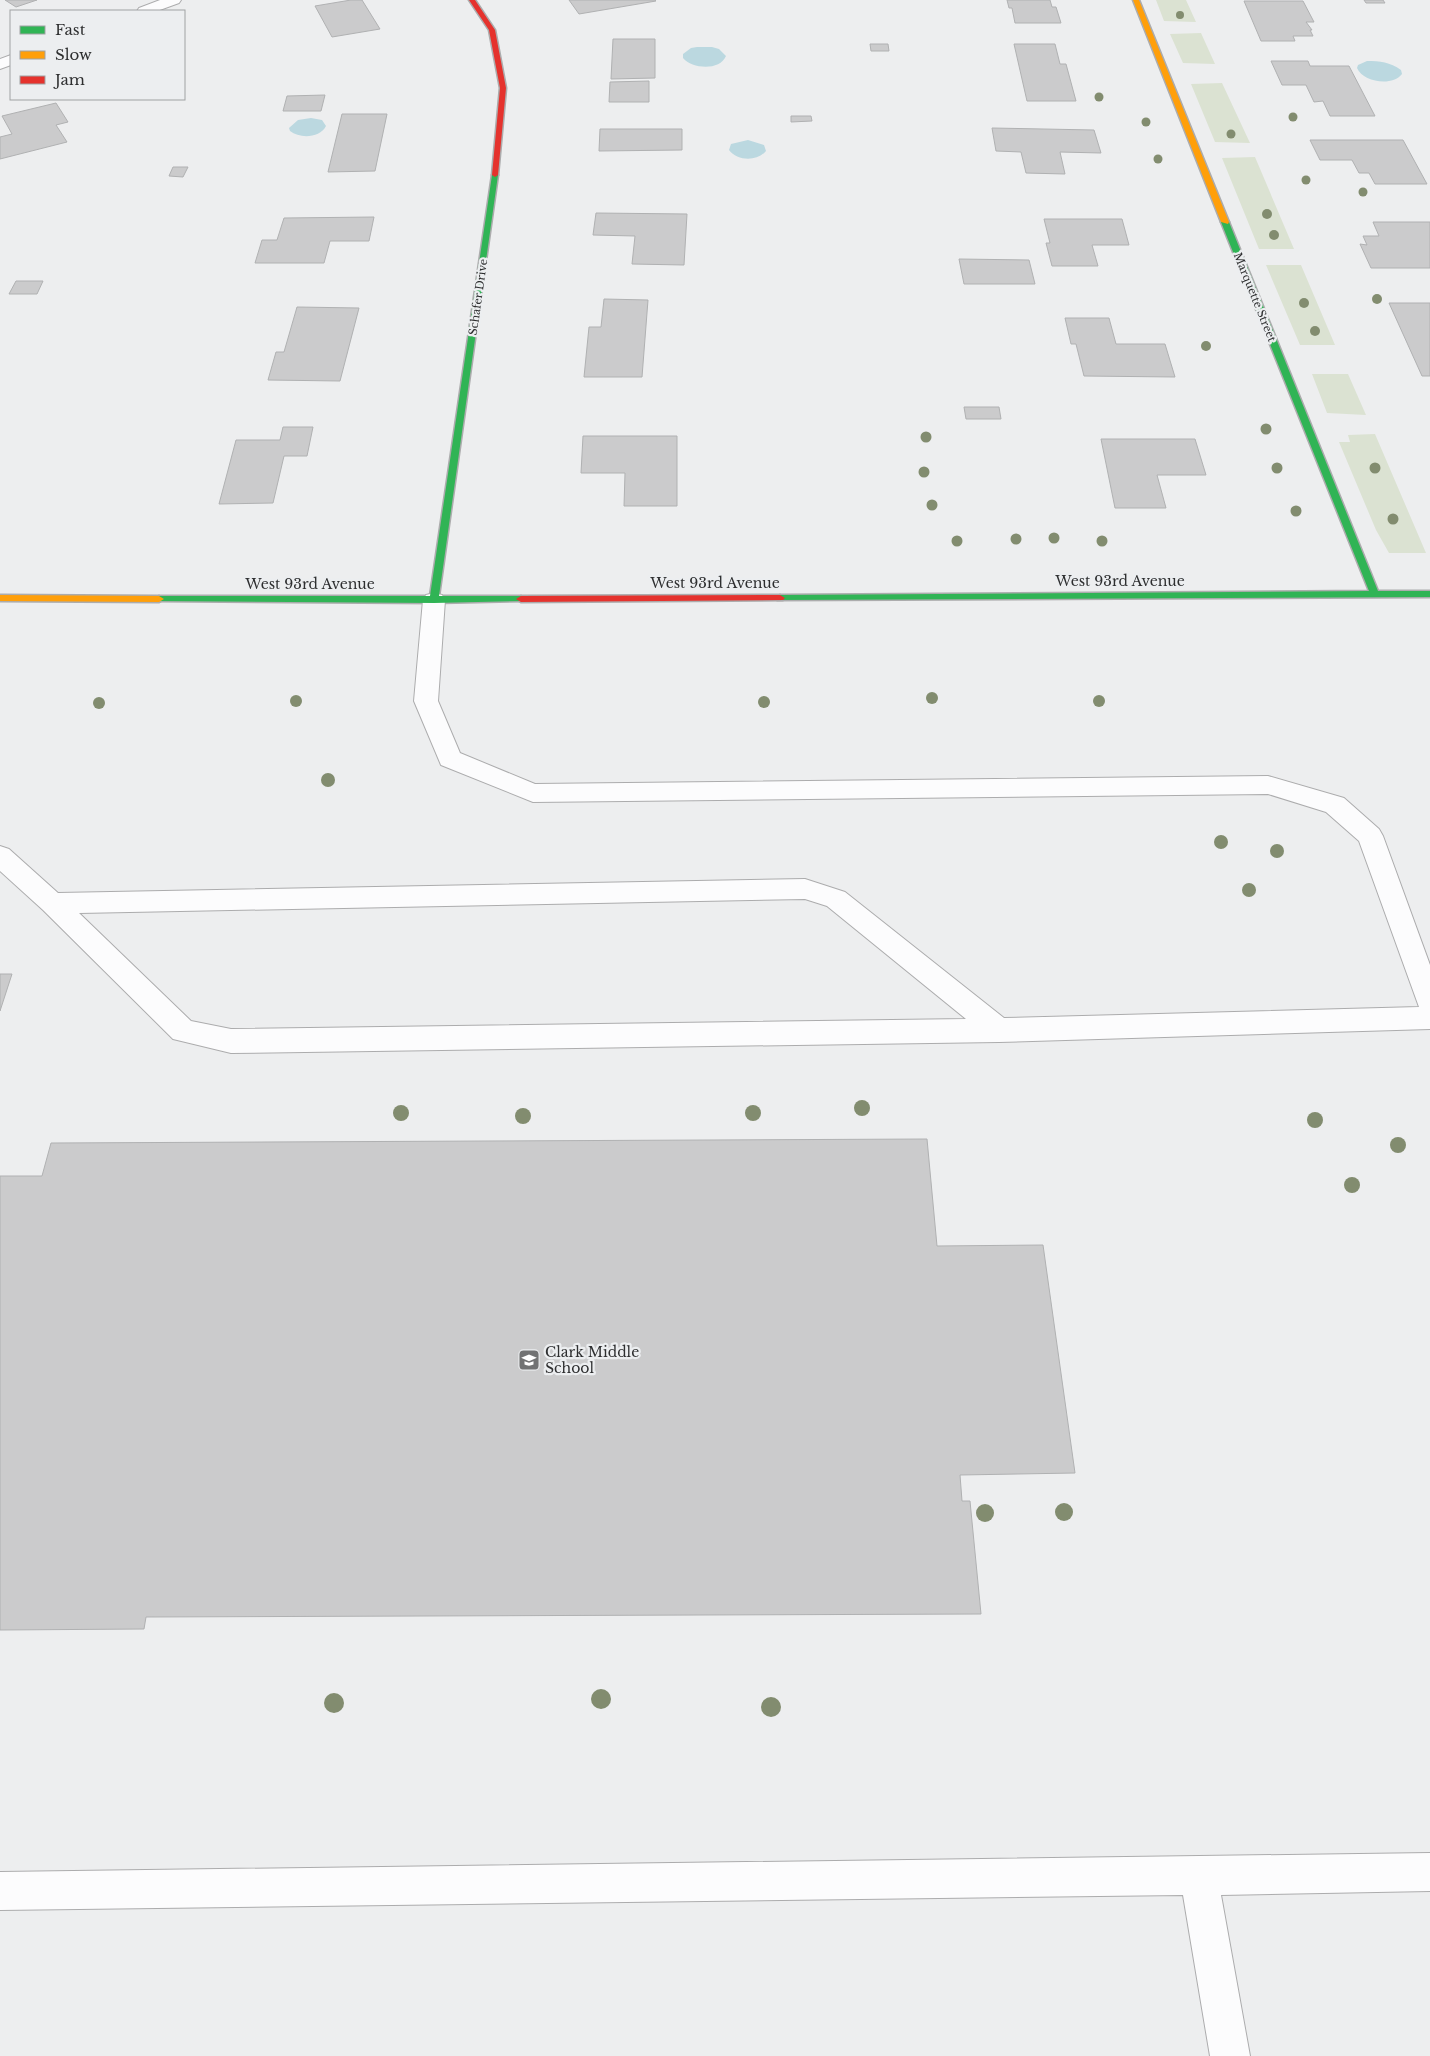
<svg xmlns="http://www.w3.org/2000/svg" width="1430" height="2056" font-family="'Libre Baskerville',serif">
<style>
.green{fill:#dbe2d2}
.water{fill:#bbd8e0}
.building{fill:#cbcbcc;stroke:#b0b1b2}
.lines{fill:none;stroke-linecap:round;stroke-linejoin:round}
.lane-casing{stroke:#acacad;stroke-width:2}
.street-casing{stroke:#acacad;stroke-width:2}
.fast-casing{stroke:#acacad;stroke-width:3}
.slow-casing{stroke:#acacad;stroke-width:3}
.jam-casing{stroke:#acacad;stroke-width:3}
.lane{fill:#fcfcfd;fill-rule:evenodd}
.street{fill:#fcfcfd;fill-rule:evenodd}
.fast{fill:#30b455;fill-rule:evenodd}
.slow{fill:#ff9f0a;fill-rule:evenodd}
.jam{fill:#e5322d;fill-rule:evenodd}
.tree{fill:#828c6f}
.labels{text-anchor:middle;dominant-baseline:central;stroke-width:4.5;stroke-linejoin:round;paint-order:stroke}
.far-street-label{font-size:11px;fill:#2e2f30;stroke:#eceef0}
.street-label{font-size:14px;fill:#2e2f30;stroke:#eceef0}
.poi-label{font-size:14px;fill:#2e2f30;stroke:#eceef0;text-anchor:start}
</style>
<rect width="100%" height="100%" fill="#edeeef"/>
<path class="green" d="M1156,0H1186L1196,22L1164,21Z
M1201,33L1215,64L1183,63L1170,34Z
M1222,83L1250,143L1215,142L1191,84Z
M1255,157L1294,249H1259L1222,158Z
M1266,265H1301L1335,345H1300Z
M1312,374H1348L1366,415L1327,413Z
M1375,434L1426,553H1389L1376,530L1339,442H1350L1348,435Z"/>
<path class="water" d="M697,47H712L719,49L726,56C720,71 692,69 683,58V54L691,48Z
M1367,61C1380,61 1390,62 1401,70L1402,74C1392,87 1363,82 1357,68L1358,65Z
M311,118L322,120L326,126C320,138 300,139 290,131L289,128L298,120Z
M748,140L764,145L766,151C757,162 737,161 729,150L731,144Z"/>
<path class="building" d="M5,0H37L16,7Z
M351,0H362L380,29L332,37L315,6Z
M569,0H655L656,1L579,14Z
M1007,0H1050L1052,7H1056L1061,23H1015L1012,8H1009Z
M1364,0H1383L1385,3H1366Z
M1244,1H1303L1314,22H1306L1312,30H1310L1313,36H1293L1295,41H1261Z
M613,39H655V78L611,79Z
M870,44H888L889,51H871Z
M1014,44H1055L1060,64H1066L1076,101H1027Z
M1271,61H1308L1310,66H1349L1375,116H1330L1323,101L1314,102L1306,85H1282Z
M649,81V102H609L610,82Z
M325,95L321,111H283L287,96Z
M56,103L68,122L56,125L67,142L0,159V137L12,134L2,116Z
M342,114H387L375,171L328,172Z
M791,116H811L812,121L791,122Z
M992,128L1094,130L1101,153L1060,152L1065,174L1026,173L1021,152L996,151Z
M600,129H682V150L599,151Z
M1310,140H1403L1427,184H1375L1369,173H1359L1352,160H1320Z
M173,167H188L183,177L169,176Z
M596,213L687,214L684,265L632,264L635,236L593,235Z
M374,217L369,241H330L324,263H255L262,240H277L284,218Z
M1044,219H1122L1129,245H1092L1098,266H1052L1046,243H1050Z
M1373,222H1430V268H1371L1360,244L1367,245L1363,236H1379Z
M959,259L1029,260L1035,284H964Z
M16,281H43L37,294H9Z
M604,299L648,300L642,377H584L589,327H601Z
M1389,303H1430V376H1422Z
M297,307L359,308L340,381L268,380L276,352H284Z
M1065,318H1109L1116,344H1165L1175,377L1084,376L1076,344H1071Z
M964,407H999L1001,419H966Z
M283,427H313L307,456H284L273,503L219,504L236,440H280Z
M583,436H677V506H624L625,473H581Z
M1101,439H1195L1206,475H1157L1166,508H1115Z
M0,974H12L0,1011Z
M927,1139L937,1246L1043,1245L1075,1473L960,1475L962,1501H970L981,1614L146,1617L144,1629L0,1630V1176H42L51,1143Z"/>
<g class="lines">
<g class="lane-casing">
<path id="lane" d="M434,593L442,595L445,600L438,701L460,753L535,784L1268,776L1344,798L1379,829L1383,836L1430,965V1029L999,1042L231,1053L173,1039L43,910L0,871V846L9,849L58,893L805,879L845,892L1004,1018L1419,1007L1359,841L1326,812L1268,794L533,802L441,765L414,701L423,600L426,595ZM805,899L827,906L966,1019L231,1029L191,1021L79,913Z
M1430,1853V1891L1221,1895L1250,2056H1210L1183,1895L0,1910V1872Z"/>
</g>
<g class="street-casing">
<path id="street" d="M160,0H181L179,3L157,11H137L139,8Z
M11,55V65L0,69V59Z"/>
</g>
<g class="fast-casing">
<path id="fast" d="M495,173L498,175L439,596H521L526,599L524,601L434,603L156,601L154,599L159,596H430L492,175Z
M1222,220L1229,222L1378,591H1430V597L777,600L775,598L780,595L1369,591L1221,222Z"/>
</g>
<g class="slow-casing">
<path id="slow" d="M1133,0H1139L1229,222L1228,224L1221,222Z
M0,595L159,596L164,599L159,602L0,601Z"/>
</g>
<g class="jam-casing">
<path id="jam" d="M469,0H475L495,30L506,88L498,175L495,177L492,175L500,88L489,30Z
M780,595L785,598L783,600L521,602L516,599L521,596Z"/>
</g>
<use href="#lane" class="lane"/>
<use href="#street" class="street"/>
<use href="#fast" class="fast"/>
<use href="#slow" class="slow"/>
<use href="#jam" class="jam"/>
</g>
<g class="tree">
<circle cx="1180" cy="15" r="4"/>
<circle cx="1099" cy="97" r="4.5"/>
<circle cx="1293" cy="117" r="4.5"/>
<circle cx="1146" cy="122" r="4.5"/>
<circle cx="1231" cy="134" r="4.5"/>
<circle cx="1158" cy="159" r="4.5"/>
<circle cx="1306" cy="180" r="4.5"/>
<circle cx="1363" cy="192" r="4.5"/>
<circle cx="1267" cy="214" r="5"/>
<circle cx="1274" cy="235" r="5"/>
<circle cx="1377" cy="299" r="5"/>
<circle cx="1304" cy="303" r="5"/>
<circle cx="1315" cy="331" r="5"/>
<circle cx="1206" cy="346" r="5"/>
<circle cx="1266" cy="429" r="5.5"/>
<circle cx="926" cy="437" r="5.5"/>
<circle cx="1277" cy="468" r="5.5"/>
<circle cx="1375" cy="468" r="5.5"/>
<circle cx="924" cy="472" r="5.5"/>
<circle cx="932" cy="505" r="5.5"/>
<circle cx="1296" cy="511" r="5.5"/>
<circle cx="1393" cy="519" r="5.5"/>
<circle cx="1054" cy="538" r="5.5"/>
<circle cx="1016" cy="539" r="5.5"/>
<circle cx="957" cy="541" r="5.5"/>
<circle cx="1102" cy="541" r="5.5"/>
<circle cx="932" cy="698" r="6"/>
<circle cx="296" cy="701" r="6"/>
<circle cx="1099" cy="701" r="6"/>
<circle cx="764" cy="702" r="6"/>
<circle cx="99" cy="703" r="6"/>
<circle cx="328" cy="780" r="7"/>
<circle cx="1221" cy="842" r="7"/>
<circle cx="1277" cy="851" r="7"/>
<circle cx="1249" cy="890" r="7"/>
<circle cx="862" cy="1108" r="8"/>
<circle cx="401" cy="1113" r="8"/>
<circle cx="753" cy="1113" r="8"/>
<circle cx="523" cy="1116" r="8"/>
<circle cx="1315" cy="1120" r="8"/>
<circle cx="1398" cy="1145" r="8"/>
<circle cx="1352" cy="1185" r="8"/>
<circle cx="1064" cy="1512" r="9"/>
<circle cx="985" cy="1513" r="9"/>
<circle cx="601" cy="1699" r="10"/>
<circle cx="334" cy="1703" r="10"/>
<circle cx="771" cy="1707" r="10"/>
</g>
<defs>
<g id="school-square" transform="scale(1.125)"><rect x="-9" y="-9" width="18" height="18" rx="4" fill="#717273" stroke="#eceef0"/><path d="M0-5L7-2L0 1L-7-2ZM-4 1L0 2.5L4 1V4Q0 6-4 4Z" fill="#fff"/></g>
</defs>
<g fill-rule="evenodd">
<use href="#school-square" x="529" y="1360"/>
</g>
<g class="labels">
<g class="far-street-label">
<text transform="translate(478 297) rotate(-82)">Schafer Drive</text>
<text transform="translate(1255 297) rotate(68)">Marquette Street</text>
</g>
<g class="street-label">
<text x="1120" y="581">West 93rd Avenue</text>
<text x="715" y="583">West 93rd Avenue</text>
<text x="310" y="584">West 93rd Avenue</text>
</g>
<g class="poi-label">
<text x="545" y="1352">Clark Middle<tspan x="545" dy="16">School</tspan></text>
</g>
</g>
<rect x="10" y="10" width="175" height="90" fill="#eceef0" stroke="#a0a2a3"/>
<rect x="20" y="26" width="25" height="8" fill="#30b455" stroke="#a0a2a3"/>
<text x="55" y="35" font-size="15" fill="#2e2f30">Fast</text>
<rect x="20" y="51" width="25" height="8" fill="#ff9f0a" stroke="#a0a2a3"/>
<text x="55" y="60" font-size="15" fill="#2e2f30">Slow</text>
<rect x="20" y="76" width="25" height="8" fill="#e5322d" stroke="#a0a2a3"/>
<text x="55" y="85" font-size="15" fill="#2e2f30">Jam</text>
</svg>
